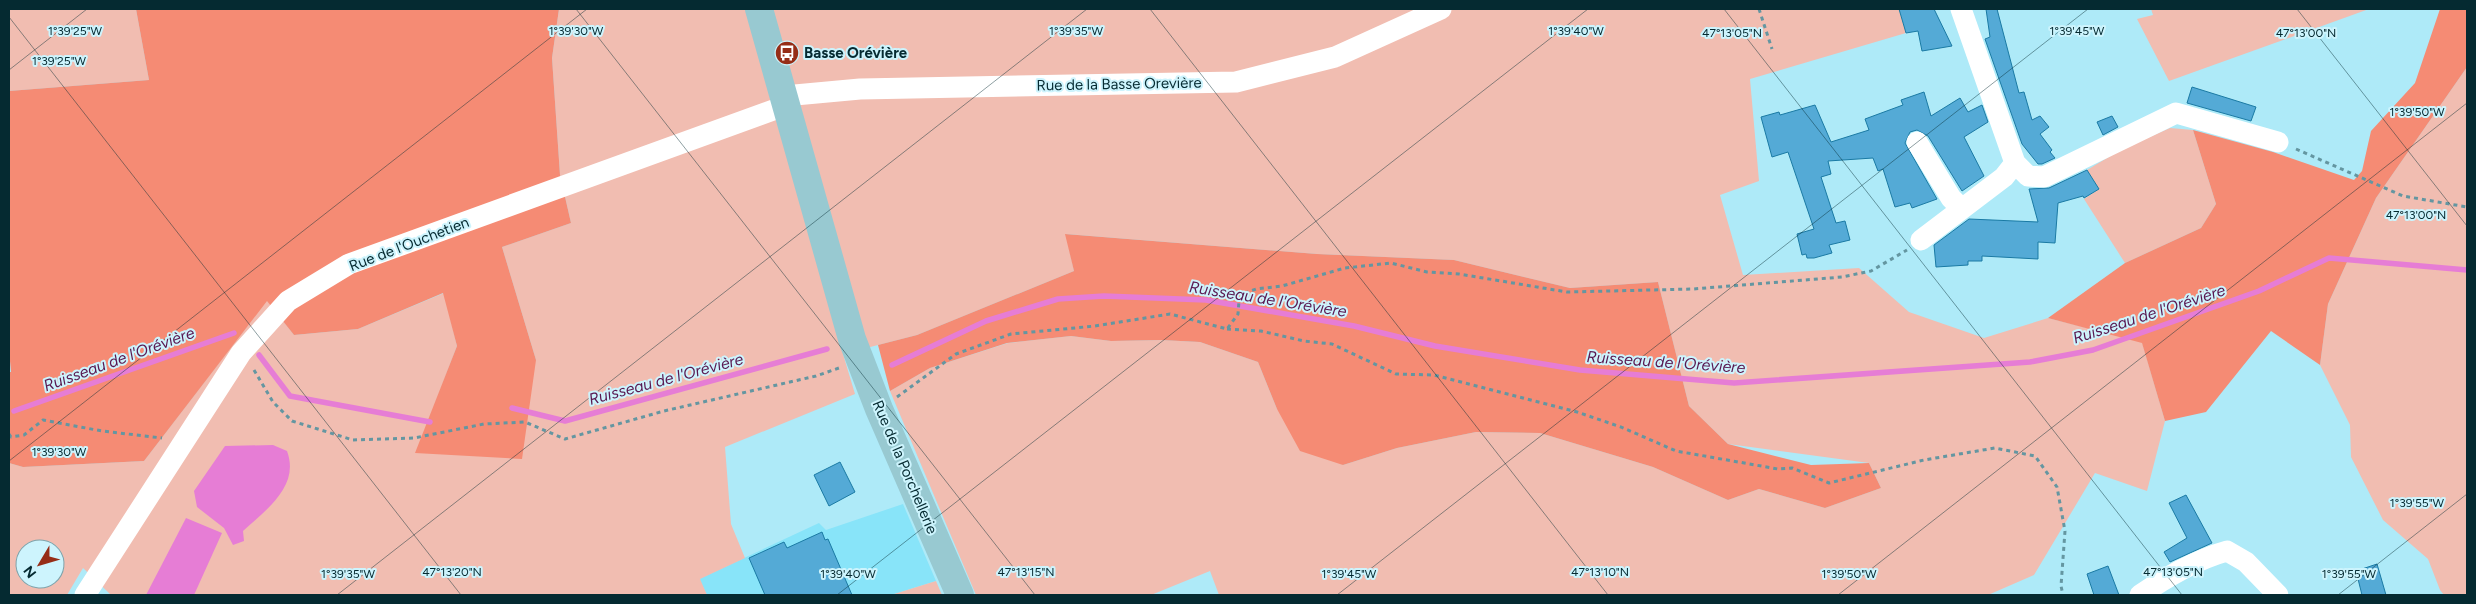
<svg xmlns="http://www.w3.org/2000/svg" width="2476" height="604" font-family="Figtree,sans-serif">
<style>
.built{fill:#88e4f9}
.green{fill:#f1bdb1;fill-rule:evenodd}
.forest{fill:#f58b74}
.water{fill:#e67dd5}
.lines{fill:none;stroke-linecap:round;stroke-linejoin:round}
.stream{stroke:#e67dd5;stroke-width:5.5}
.building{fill:#54aad6;stroke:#1a7aa4}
.path{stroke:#6496a1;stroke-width:3;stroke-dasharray:4 4;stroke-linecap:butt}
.street{stroke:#fff;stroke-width:21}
.secondary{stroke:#98c9d1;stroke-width:28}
.ticks{fill:none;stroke:#052a31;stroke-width:1;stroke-opacity:0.45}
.labels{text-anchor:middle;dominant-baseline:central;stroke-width:4;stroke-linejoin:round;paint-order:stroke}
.poi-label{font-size:15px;font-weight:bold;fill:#052a31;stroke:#cdf4fd;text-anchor:start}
.street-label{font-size:15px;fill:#052a31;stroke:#cdf4fd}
.water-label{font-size:16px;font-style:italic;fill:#591850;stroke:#cdf4fd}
.ticks-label{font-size:12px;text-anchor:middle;fill:#052a31;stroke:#cdf4fd;stroke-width:4;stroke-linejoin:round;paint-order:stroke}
</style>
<rect width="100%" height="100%" fill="#aeeaf8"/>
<path class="built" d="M903,504L936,581L891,595H707L699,579L819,523L826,530Z"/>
<path class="green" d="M9,9H136L149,80L9,91Z
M559,9H1899L1906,33L1750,79L1759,181L1720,195L1743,275L1859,268L1909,312L1984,338L2048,318L2142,342L2165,421L2147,491L2095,473L2034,575L1988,595H1219L1210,571L1151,595H976L890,391L930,368L1008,343L1071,336L1111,341L1161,340L1200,342L1258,362L1277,409L1343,465L1397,448L1476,432L1540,433L1653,467L1728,500L1759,489L1825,508L1881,488L1869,463L1728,444L1689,406L1658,282L1570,288L1454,260L1317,254L1066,234L1074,271L917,335L843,354L855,394L725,447L731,524L745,558L700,579L707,595H111L83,568L67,595H9V463L23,467L144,461L267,300L294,335L358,329L444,293L457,346L416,453L536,360L502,247L571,223L560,175L552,58ZM25,549H55V579H25Z
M2151,9H2369L2169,81L2137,19L2153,15Z
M2467,67V595H2444L2440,590L2428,559L2383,520L2351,457L2350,425L2320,365L2328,304L2376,198Z
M2170,128L2193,130L2216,204L2201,228L2125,263L2084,199L2099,189L2087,170L2122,149Z
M936,581L942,595H891Z"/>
<path class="forest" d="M136,9H559L552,58L560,175L571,223L502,247L536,360L522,459L415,453L457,346L443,293L358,329L294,335L267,301L144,461L23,467L9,463V372H11L9,350V91L149,80Z
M2440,9H2467V67L2376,198L2328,304L2320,365L2271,331L2206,412L2165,421L2142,343L2048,318L2125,263L2201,228L2216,204L2193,130L2273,152L2354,180L2362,171L2371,131L2415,83Z
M1065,234L1317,254L1454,260L1570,288L1658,282L1689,406L1728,444L1811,465L1869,463L1881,488L1825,508L1759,489L1728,500L1653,467L1540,433L1476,432L1397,448L1343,465L1300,451L1277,409L1258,362L1200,342L1161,340L1111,341L1071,336L1007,343L930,368L890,391L878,345L917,335L1074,271Z"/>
<path class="water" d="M273,445L287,451C300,486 267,509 243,531L244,541L233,545L224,528L197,507L194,491L225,446Z
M186,518L222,533L194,595H146Z"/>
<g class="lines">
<path class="stream" d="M259,355L290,396L430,422
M892,365L986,321L1058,299L1104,296L1206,300L1354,326L1435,346L1580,370L1734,383L2030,362L2093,350L2259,291L2329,258L2467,270
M512,408L565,421L827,349
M14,411L234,333"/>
</g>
<path class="building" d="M1899,9H1934L1952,46L1922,51L1918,31L1906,33Z
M1986,9H1997L2019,93L2024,92L2032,120L2040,116L2049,127L2040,134L2052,150L2050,152L2055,158L2042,164H2038L2022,144L1985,39L1990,37Z
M2192,87L2256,107L2251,121L2187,103Z
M1924,92L1931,116L1960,98L1968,112L1982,105L1988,122L1964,137L1984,176L1962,191L1928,136L1917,130L1910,132L1905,143L1937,199L1912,208L1910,203L1895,207L1883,169L1878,171L1873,158L1828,161L1831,174L1821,177L1836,223L1845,221L1850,240L1829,245L1832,253L1814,258H1807L1806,254L1802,255L1797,234L1814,229L1788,152L1772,157L1761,117L1779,112L1780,115L1815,105L1831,142L1869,130L1865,119L1903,105L1901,100Z
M2112,116L2118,127L2103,135L2097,122Z
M2087,170L2099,189L2084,198L2083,196L2058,203L2055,243L2038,242V259L1982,256V261H1968V265L1936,267L1934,245L1969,219L2038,222L2029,189L2049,188Z
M840,462L855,492L829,506L814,475Z
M2186,495L2212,543L2170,562L2164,552L2187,538L2169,503Z
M822,532L825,540L828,539L852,595H765L749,558L784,542L787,548Z
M2377,564L2386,595H2362L2356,571Z
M2108,566L2119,595H2094L2087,574Z"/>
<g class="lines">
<path class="path" d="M1759,9L1772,49
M2296,149L2403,196L2467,207
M1227,329L1261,331L1304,341L1332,344L1396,374L1434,375L1577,412L1621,427L1676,451L1778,469L1792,468L1829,483L1924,460L1995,448L2035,456L2057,487L2065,531L2061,586L2063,595
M254,370L273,402L292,421L353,440L414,438L484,424L525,422L565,439L664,411L816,376L839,368
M897,397L956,354L1011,334L1095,326L1170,314L1227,329L1238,314L1239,301L1245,293L1256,289L1282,286L1345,268L1391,263L1427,272L1459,274L1567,292L1693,289L1842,277L1871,271L1907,250
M9,434L11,437L24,435L43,420L102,431L162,438"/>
<path class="street" d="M1961,9L2015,163L2028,176L2044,177L2176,113L2278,142
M784,96L860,89L1236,82L1335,57L1441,9
M1917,142L1951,198L1961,208
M1921,240L2004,177L2015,163
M85,595L241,353L288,301L349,264L787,105
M2140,595C2167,577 2195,560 2227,551L2246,562L2278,595"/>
<path class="secondary" d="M759,9L852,339L879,409L960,595"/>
</g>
<path class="ticks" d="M576,9L1035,595M1150,9L1608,595M1724,9L2182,595M2297,9L2467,226M9,17L461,595M9,70L87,9M9,461L587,9M337,595L1087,9M837,595L1588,9M1337,595L2088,9M1838,595L2467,103M2338,595L2467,494"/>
<defs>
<g id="bus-disc" transform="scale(1.25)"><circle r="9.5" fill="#962d17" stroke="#cdf4fd"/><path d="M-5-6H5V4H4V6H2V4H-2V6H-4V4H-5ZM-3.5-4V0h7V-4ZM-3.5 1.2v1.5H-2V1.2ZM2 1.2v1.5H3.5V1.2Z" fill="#fff"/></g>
</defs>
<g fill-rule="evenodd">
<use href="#bus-disc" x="787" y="53"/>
</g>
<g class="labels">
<g class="poi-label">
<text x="804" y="53">Basse Orévière</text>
</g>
<g class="street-label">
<text transform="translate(1119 84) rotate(-1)">Rue de la Basse Orevière</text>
<text transform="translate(409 244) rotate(-21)">Rue de l'Ouchetien</text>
<text transform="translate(905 467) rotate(67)">Rue de la Porchellerie</text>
</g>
<g class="water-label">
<text transform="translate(1268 299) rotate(9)">Ruisseau de l'Orévière</text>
<text transform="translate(2149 314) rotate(-18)">Ruisseau de l'Orévière</text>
<text transform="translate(119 359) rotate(-20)">Ruisseau de l'Orévière</text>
<text transform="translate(1666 362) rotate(4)">Ruisseau de l'Orévière</text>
<text transform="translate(666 379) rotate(-15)">Ruisseau de l'Orévière</text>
</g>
</g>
<g class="ticks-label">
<text x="75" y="35">1°39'25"W</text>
<text x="576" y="35">1°39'30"W</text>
<text x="1076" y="35">1°39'35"W</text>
<text x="1576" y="35">1°39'40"W</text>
<text x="2077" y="35">1°39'45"W</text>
<text x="1732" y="37">47°13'05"N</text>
<text x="2306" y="37">47°13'00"N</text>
<text x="59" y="65">1°39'25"W</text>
<text x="2417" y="116">1°39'50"W</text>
<text x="2416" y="219">47°13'00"N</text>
<text x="59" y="456">1°39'30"W</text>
<text x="2417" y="507">1°39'55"W</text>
<text x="452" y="576">47°13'20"N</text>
<text x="1026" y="576">47°13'15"N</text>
<text x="1600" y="576">47°13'10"N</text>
<text x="2173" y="576">47°13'05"N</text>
<text x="348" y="578">1°39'35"W</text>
<text x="848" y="578">1°39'40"W</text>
<text x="1349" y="578">1°39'45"W</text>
<text x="1849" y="578">1°39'50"W</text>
<text x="2349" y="578">1°39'55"W</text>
</g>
<rect width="2476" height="604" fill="none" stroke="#052a31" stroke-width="20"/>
<g transform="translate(40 564) rotate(232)"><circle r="24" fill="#cdf4fd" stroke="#7da3ab"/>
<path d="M0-4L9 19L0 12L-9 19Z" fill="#962d17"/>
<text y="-8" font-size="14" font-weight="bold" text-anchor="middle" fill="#052a31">N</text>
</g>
</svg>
